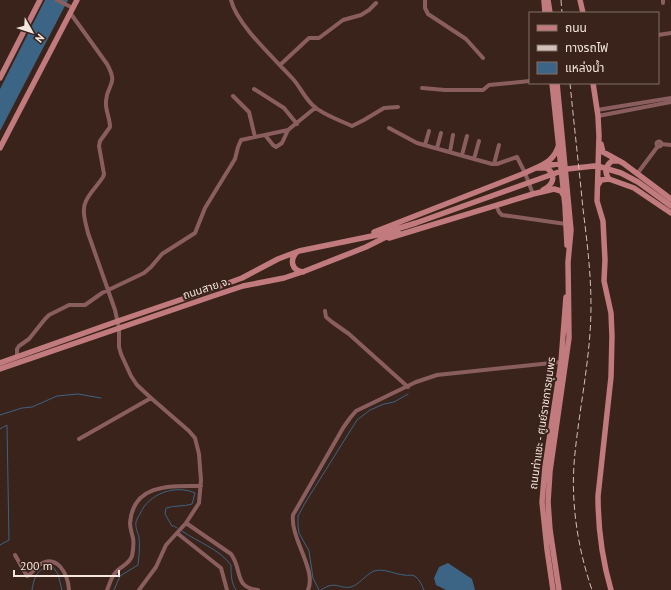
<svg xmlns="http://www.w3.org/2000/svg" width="671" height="590" font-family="'PT Sans','Noto Sans Thai',sans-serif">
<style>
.water{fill:#3c6485}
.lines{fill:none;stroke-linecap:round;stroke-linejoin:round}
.stream{stroke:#3c6485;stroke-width:1}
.street{stroke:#8a5e5f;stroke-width:4}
.secondary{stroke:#c17a7d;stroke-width:5.5}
.rail{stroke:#d1c1ba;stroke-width:1;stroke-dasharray:6 3;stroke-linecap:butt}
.labels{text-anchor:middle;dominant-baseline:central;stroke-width:4;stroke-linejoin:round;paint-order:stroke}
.street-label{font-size:11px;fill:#f5e6df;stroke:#39231a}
</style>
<rect width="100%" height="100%" fill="#39231a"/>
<path class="water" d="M45,0H68L0,131V89Z
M448,563L472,579L475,590H446L436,585L434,578L439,567Z"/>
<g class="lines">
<path class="stream" d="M0,415L22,408L32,407L57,396L78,394L101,398
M0,429L7,425L9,540L0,545
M182,531C199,543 218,548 231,565C231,573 231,583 236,590
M32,590C34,577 38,566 53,567L58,574L62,590
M114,590L120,576L138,565C139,556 140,546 139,537C138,533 135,527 136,522C136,520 139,516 140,514C148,494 175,484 195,493L192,504C183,507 175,505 166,508L165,514L172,526H174L177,528
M319,590L313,578L309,551L299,533L298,525V516L305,503L357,420L370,410L384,404L394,402L408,394
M321,590C336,580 338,589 351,587C360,584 365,575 374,571C384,568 394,574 404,575C409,576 412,574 416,577C420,580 422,586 424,590"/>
<path class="street" d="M57,0L73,8
M231,0C237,25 275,59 293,79C301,88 306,101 316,108C325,115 341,121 352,126L364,120L384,108L398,107
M425,0V8L428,14L466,39L483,58
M663,0V3
M71,14L107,64C119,86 107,83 106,101C105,110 110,118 110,127L100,141L99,146L104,174L103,177C98,185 90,192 86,201C81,210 86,224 88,233L115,310L119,328V347L121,354L131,376L137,385L151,398L189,431L195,438L199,454L201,480L199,503L186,523L166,545L156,567L139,590
M658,35L671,33
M280,65L309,38H319L343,20L361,15L369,10L376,3
M422,88L445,90H483L489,85L530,81
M254,89L284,108L297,124
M233,96L249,112L255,137
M597,110L671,98
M598,116L671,102
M389,128L417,143L492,164H497L517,157L525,173L533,194
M265,135L273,145L276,147L282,143L288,130
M656.5 144a2.5 2.5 0 1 1 5 0a2.5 2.5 0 1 1-5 0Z
M661,144L671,145
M425,145L429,131
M437,148L441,133
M450,152L453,135
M462,155L467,136
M474,159L479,141
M494,164L499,145
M637,174L658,146
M496,205L499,212L502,215L566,224
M325,311L326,317L332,322L349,334L408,387
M17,357V349L19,346L29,339L45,319L49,315L69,305H85L102,293L144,273L151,267L162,254L195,233L205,208L235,159L238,147L241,140L288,130L315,108
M79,439L151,398
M186,523L231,554C243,570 233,587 258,590
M177,533L221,568L227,590
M15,555L27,576C31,575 34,569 38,566C57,552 68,574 69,590
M107,590C110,584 111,576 117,571C122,566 129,564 132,556C133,551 134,544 133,538C132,533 130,529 130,523C133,483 171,486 201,486
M308,590C317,570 290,538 293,515L343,428L350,418L356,411L416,382L437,375L561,362"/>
<path class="secondary" d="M544,0L545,13
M548,0L550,13
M580,0L583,13
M0,78L40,0
M552,83L565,206L567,245
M557,83L571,230L568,262L569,338L550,471L548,502L550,530L559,590
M593,83L598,116L599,136L597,201L603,221L605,260L604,281L611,313L612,336L611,377L598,496C598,528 602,559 611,590
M601,144L603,152L623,163L671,199
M0,148L77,0
M545,166L564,163
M538,168H547C557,176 553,185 543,190
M609,179C604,172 605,166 612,161H618
M598,185L601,180L609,179L634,188L671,213
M374,232L525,173C541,165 554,163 559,144
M389,238L533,194L554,189L561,191L564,196
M297,252C289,260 292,271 303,272
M0,363L118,321L212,289L242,278L278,259L299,251L377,235L416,223L567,169L594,166L601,167L621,173L638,182L671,206
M0,369L213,296L243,286L284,278L305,271L366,247L398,231
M553,590L547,549L542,502L545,467L561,362L566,297"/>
<path class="rail" d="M561,0L562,13
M570,83C574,125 579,167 583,209C587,241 591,273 591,306C591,355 580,404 575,453C570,499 577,546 592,590"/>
</g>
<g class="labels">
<g class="street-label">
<text transform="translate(206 288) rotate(-18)">ถนนสาย จ.</text>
<text transform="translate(542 423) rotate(-82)">ถนนท่าแซะ - ศูนย์ราชการชุมพร</text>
</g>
</g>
<rect x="529" y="12" width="130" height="72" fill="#39231a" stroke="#847169"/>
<rect x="537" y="25" width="20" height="6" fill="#c17a7d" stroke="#847169"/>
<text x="565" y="32" font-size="12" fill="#f5e6df">ถนน</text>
<rect x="537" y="45" width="20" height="6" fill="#d1c1ba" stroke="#847169"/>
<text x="565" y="52" font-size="12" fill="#f5e6df">ทางรถไฟ</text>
<rect x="537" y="62" width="20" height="12" fill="#3c6485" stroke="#847169"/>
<text x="565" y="72" font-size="12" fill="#f5e6df">แหล่งน้ำ</text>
<g transform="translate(32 32) rotate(129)" stroke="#39231a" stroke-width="3" paint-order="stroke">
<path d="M0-3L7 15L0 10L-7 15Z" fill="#f5e6df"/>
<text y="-6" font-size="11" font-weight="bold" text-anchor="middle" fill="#f5e6df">N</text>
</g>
<path d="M14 570v6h105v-6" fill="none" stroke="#f5e6df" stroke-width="2"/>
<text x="20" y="570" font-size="12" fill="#f5e6df" stroke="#39231a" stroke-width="3" paint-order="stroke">200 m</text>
</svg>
